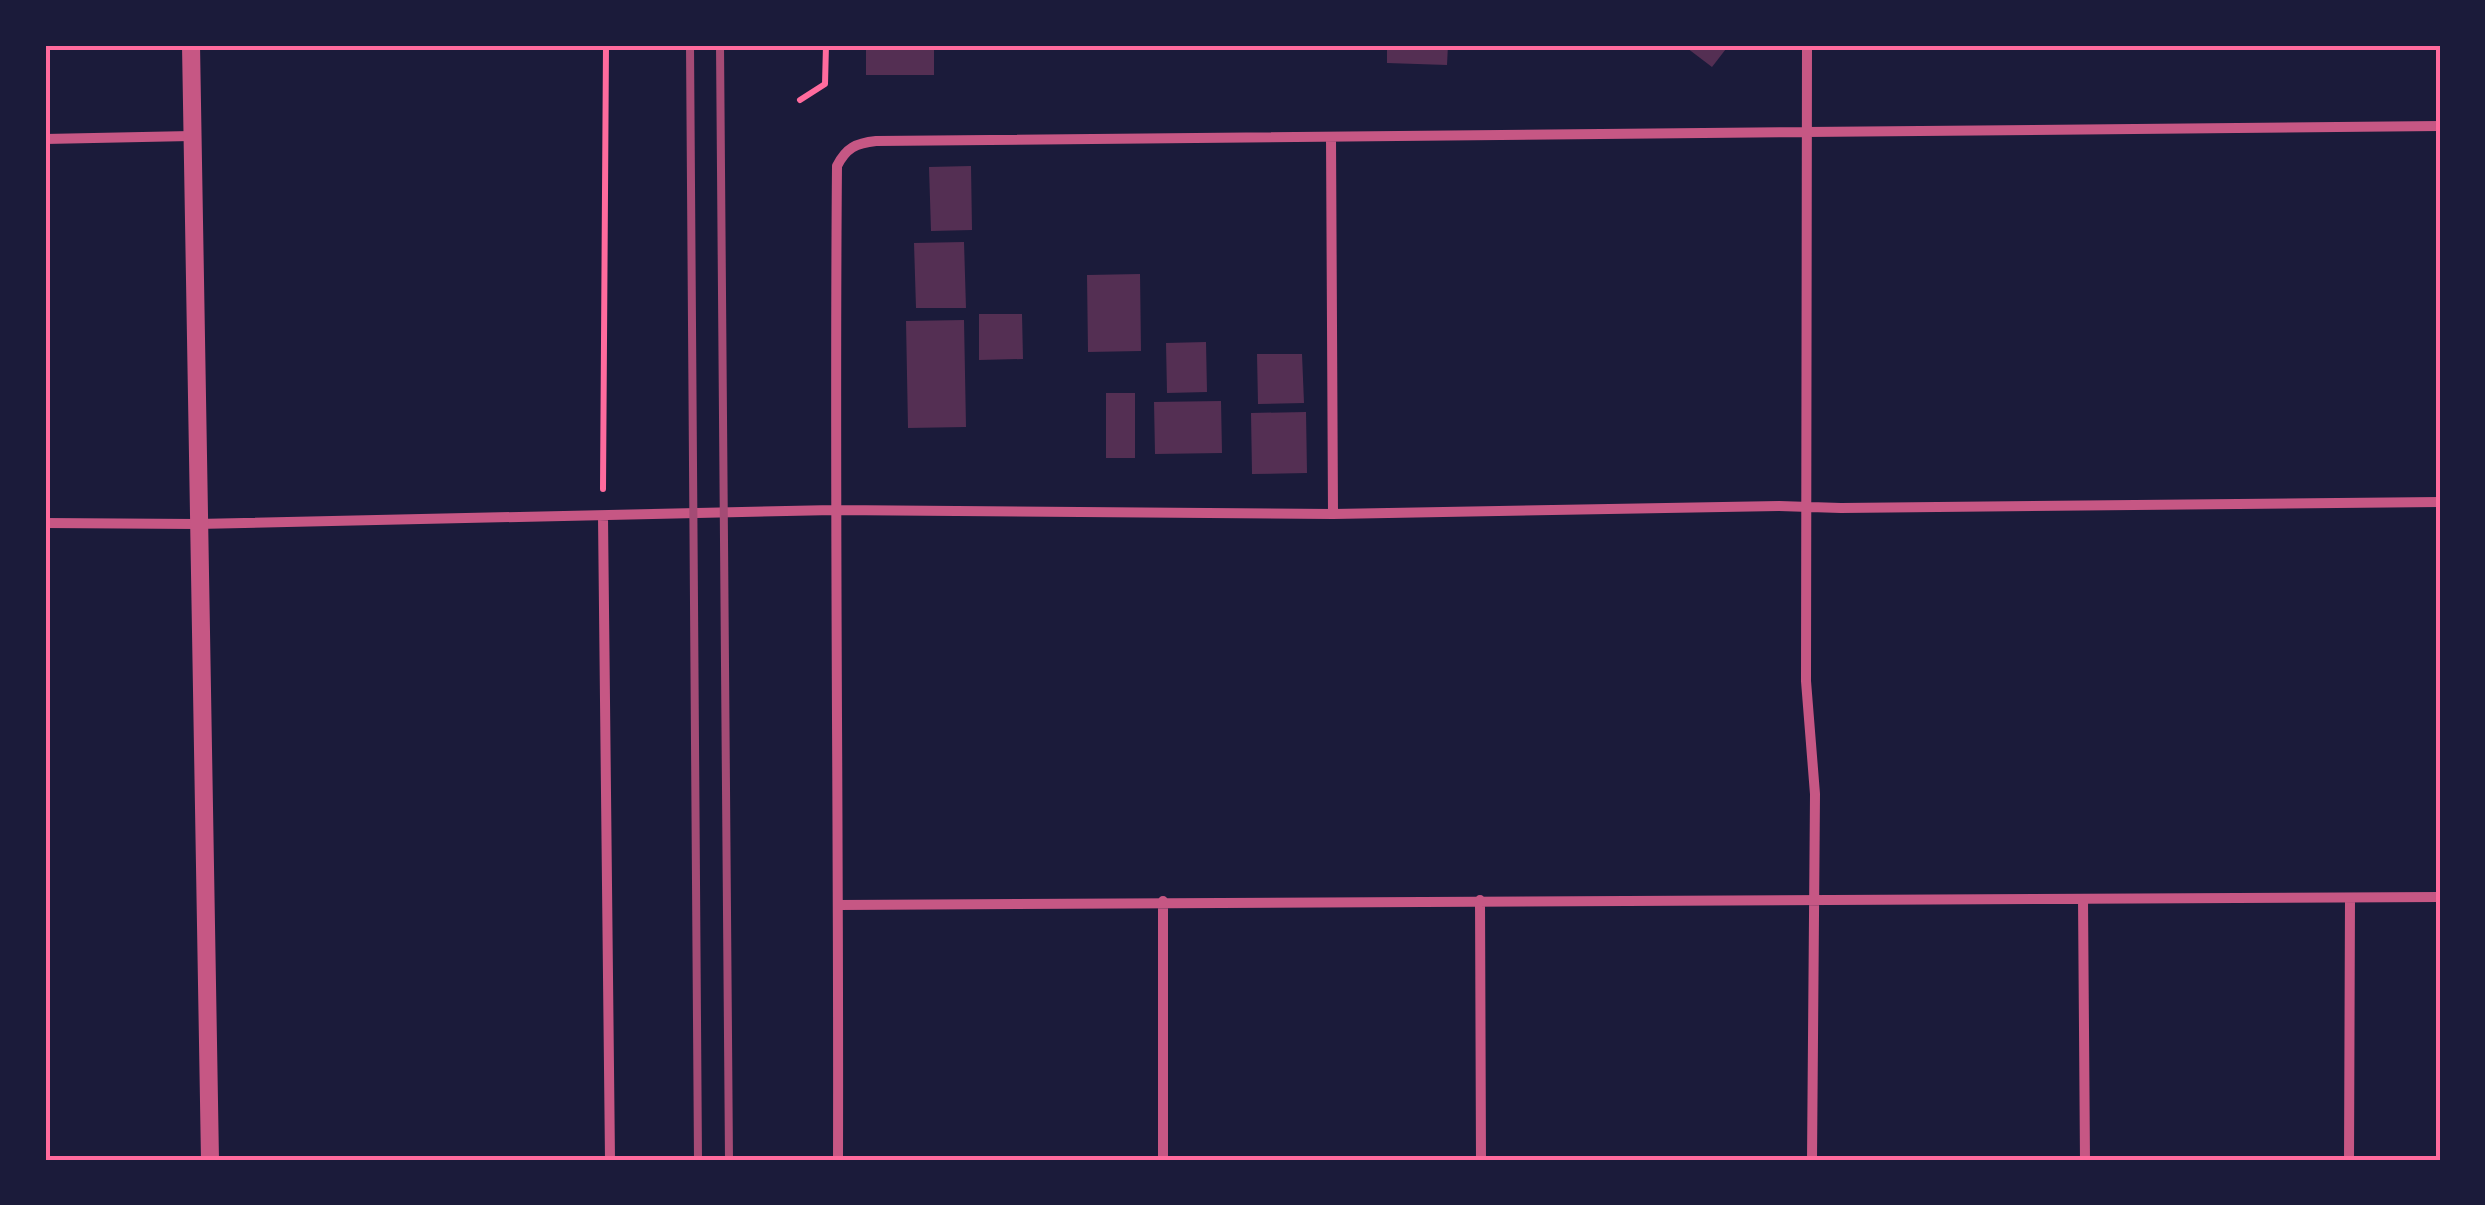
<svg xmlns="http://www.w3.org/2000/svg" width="2485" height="1205" font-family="Georgia,serif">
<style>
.building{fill:#542f53}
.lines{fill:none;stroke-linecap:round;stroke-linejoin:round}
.path{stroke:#ff6b9d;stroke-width:6}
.minor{stroke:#c65784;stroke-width:10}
.tertiary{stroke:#c65784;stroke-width:18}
.rail{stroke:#a44b75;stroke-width:8}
.neatline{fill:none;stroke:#ff6b9d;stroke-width:4}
</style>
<rect width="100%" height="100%" fill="#1b1b3a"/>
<path class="building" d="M866,45H934V75H866Z
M1387,45H1448L1447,65L1387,63Z
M1683,45H1729L1712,67Z
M971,166L972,230L931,231L929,167Z
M964,242L966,308H916L914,243Z
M1140,274L1141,351L1088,352L1087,275Z
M979,314H1022L1023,359L979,360Z
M964,320L966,427L908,428L906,321Z
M1206,342L1207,392L1167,393L1166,343Z
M1257,354H1302L1304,403L1258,404Z
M1106,393H1135V458H1106Z
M1221,401L1222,453L1155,454L1154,402Z
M1306,412L1307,473L1252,474L1251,413Z"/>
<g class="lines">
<path class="path" d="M800,100L825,84L826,45
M603,489L606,45"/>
<path class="minor" d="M1807,45L1806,681L1815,794L1812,1160
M1331,137L1333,514
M45,139L191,136
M603,517L610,1160
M45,523L197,524L834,510L1333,514L1779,506L1841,508L2440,502
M2083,899L2085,1160
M1480,900L1481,1160
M1163,901V1160
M839,905L2440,897
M838,1160C839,829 834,497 837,166C846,148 856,143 876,141L2440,126
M2349,1160L2350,898"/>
<path class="tertiary" d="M191,45L210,1160"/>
<path class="rail" d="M690,45L698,1160
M720,45L729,1160"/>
</g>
<rect width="2485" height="1205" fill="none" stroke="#1b1b3a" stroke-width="95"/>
<rect x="48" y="48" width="2390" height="1110" class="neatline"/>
</svg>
